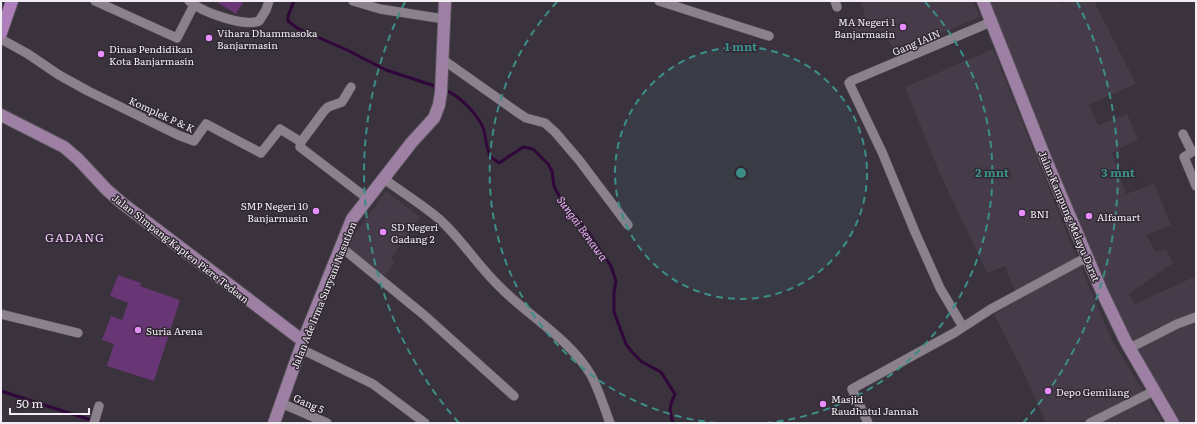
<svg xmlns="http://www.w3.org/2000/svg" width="1197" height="424" font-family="Literata,serif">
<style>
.built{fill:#463b49}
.green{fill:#693675}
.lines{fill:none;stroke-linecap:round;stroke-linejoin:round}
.stream{stroke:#31073b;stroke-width:3}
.street-casing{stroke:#575159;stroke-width:10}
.secondary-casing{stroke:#575159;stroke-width:14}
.primary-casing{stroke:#575159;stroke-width:14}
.street{stroke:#8b818d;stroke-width:9}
.secondary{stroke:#9d80a4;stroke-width:12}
.primary{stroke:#af7fbb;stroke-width:12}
.ring{fill:none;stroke:#3c8e89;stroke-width:2;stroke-dasharray:7 5}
.poi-dot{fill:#e88eff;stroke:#302832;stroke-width:1.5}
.labels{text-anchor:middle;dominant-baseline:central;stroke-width:3;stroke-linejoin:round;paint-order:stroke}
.poi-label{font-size:10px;fill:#f2edf3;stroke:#302832;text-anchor:start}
.street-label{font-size:10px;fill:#f2edf3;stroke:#302832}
.water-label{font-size:11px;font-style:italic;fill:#edb0fc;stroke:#302832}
.quarter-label{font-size:12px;letter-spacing:1px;fill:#f1c9fb;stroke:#302832}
.centre{fill:#3c8e89;stroke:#302832;stroke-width:2}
.ring-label{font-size:12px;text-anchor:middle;font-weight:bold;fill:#3c8e89;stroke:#302832;stroke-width:3;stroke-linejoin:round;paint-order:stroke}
</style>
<rect width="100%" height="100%" fill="#3a323c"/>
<path class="built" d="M860,1H973L980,17L896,52L884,34L854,41L849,21L865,15Z
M989,1H1060L1061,4L1069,1H1094L1136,84L1089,105L1098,125L1127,114L1138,139L1112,153L1126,194L1154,184L1171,225L1146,235L1156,252L1166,249L1173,263L1129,294L1135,304L1196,276V423H1178L1117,319Z
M993,49L1071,244L1112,340L1163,423H1046L1023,371L994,314L1018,300L1005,266L987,273L940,174L905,87Z
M386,191L420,217L391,258L395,263L382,278L345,248Z"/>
<path class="green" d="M215,1H244L236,14Z
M118,275L141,283L140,286L180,300L154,381L107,366L114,344L102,340L111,316L122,320L128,303L110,296Z"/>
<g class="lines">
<path class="stream" d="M294,1L288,16V21L297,28L347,50L386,70L438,87
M443,89C459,95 478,114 484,130C486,138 486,150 491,157C493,159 497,161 499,163L523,147L533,149L548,164L552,171L554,186L559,196L586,229L611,266L616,281L614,292V312L626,344L632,352L642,362L661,372L675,394C669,407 669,410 673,423
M1,391L100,423"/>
<g class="street-casing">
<path id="street" d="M95,1L177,38L194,5
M189,1C202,12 243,27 259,21L266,10L269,1
M353,1L380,9L444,19
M659,1L769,36
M835,1L837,7
M1,39L28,54L59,75L88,91L178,135L194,141L206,124L261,153L280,129L301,142
M442,59L517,112L526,118L545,123L555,132L579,160L628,225
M351,87L342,102L328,107L324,111L301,142L300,147L368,199
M1183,134L1192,152L1184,157L1196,186
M384,179C402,192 421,204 438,218C461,238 477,265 499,286C529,317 568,337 591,375C599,390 604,407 610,423
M341,247L424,315L514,396
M1,314L78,333
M963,327L940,288L915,232L882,152L849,83L851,81L991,22
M1130,348L1177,324L1196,317
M301,349L373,384L425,423
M281,403L327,423
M94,423L99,406
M868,423L852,389L954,333L991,309L1087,257
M1090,423L1154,391"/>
</g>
<g class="secondary-casing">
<path id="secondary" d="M983,1L1046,160L1102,292L1126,342L1173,423
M1,115L64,147L78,159L107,190L122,203L303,341
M274,423L303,341L352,219L412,142L434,118L439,105L441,92L445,1"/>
</g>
<g class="primary-casing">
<path id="primary" d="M1,33L12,1"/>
</g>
<use href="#street" class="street"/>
<use href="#secondary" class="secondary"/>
<use href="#primary" class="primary"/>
</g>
<circle cx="741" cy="173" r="126" fill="#3c8e89" fill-opacity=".12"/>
<g class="ring">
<circle cx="741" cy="173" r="126"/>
<path d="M717 423A251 251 0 0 1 557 2M925 2A251 251 0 0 1 765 423"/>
<path d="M459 423A377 377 0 0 1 405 2M1077 2A377 377 0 0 1 1023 423"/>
</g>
<g class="poi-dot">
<circle cx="903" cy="27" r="4"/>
<circle cx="209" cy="38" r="4"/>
<circle cx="101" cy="54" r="4"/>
<circle cx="316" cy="211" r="4"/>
<circle cx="1022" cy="213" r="4"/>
<circle cx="1089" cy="216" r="4"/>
<circle cx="383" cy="232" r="4"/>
<circle cx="138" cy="330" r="4"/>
<circle cx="1048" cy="391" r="4"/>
<circle cx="823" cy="404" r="4"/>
</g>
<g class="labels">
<g class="poi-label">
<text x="895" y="21" text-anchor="end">MA Negeri 1<tspan x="895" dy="12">Banjarmasin</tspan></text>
<text x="217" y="32">Vihara Dhammasoka<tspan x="217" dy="12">Banjarmasin</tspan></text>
<text x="109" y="48">Dinas Pendidikan<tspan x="109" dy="12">Kota Banjarmasin</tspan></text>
<text x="308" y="205" text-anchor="end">SMP Negeri 10<tspan x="308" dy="12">Banjarmasin</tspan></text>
<text x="1030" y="213">BNI</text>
<text x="1097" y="216">Alfamart</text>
<text x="391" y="226">SD Negeri<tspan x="391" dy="12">Gadang 2</tspan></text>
<text x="146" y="330">Suria Arena</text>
<text x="1056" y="391">Depo Gemilang</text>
<text x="831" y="398">Masjid<tspan x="831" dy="12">Raudhatul Jannah</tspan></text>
</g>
<g class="street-label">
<text transform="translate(916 42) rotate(-23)">Gang IAIN</text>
<text transform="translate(162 114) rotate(25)">Komplek P &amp; K</text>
<text transform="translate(1070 216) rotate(67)">Jalan Kampung Melayu Darat</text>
<text transform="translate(181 248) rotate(38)">Jalan Simpang Kapten Piere Tedean</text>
<text transform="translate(323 295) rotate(-68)">Jalan Ade Irma Suryani Nasution</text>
<text transform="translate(309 403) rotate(24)">Gang 5</text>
</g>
<g class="water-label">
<text transform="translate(583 228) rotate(54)">Sungai Benawa</text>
</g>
<g class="quarter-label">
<text x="75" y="237">GADANG</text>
</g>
</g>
<circle cx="741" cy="173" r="6" class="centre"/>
<g class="ring-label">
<text x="741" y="51">1 mnt</text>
<text x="992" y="177">2 mnt</text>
<text x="1118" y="177">3 mnt</text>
</g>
<rect width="1197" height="424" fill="none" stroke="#f2edf3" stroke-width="4"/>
<path d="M10 408v6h79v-6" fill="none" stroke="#f2edf3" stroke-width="2"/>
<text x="16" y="408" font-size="12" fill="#f2edf3" stroke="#302832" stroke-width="3" paint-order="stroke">50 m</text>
</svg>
